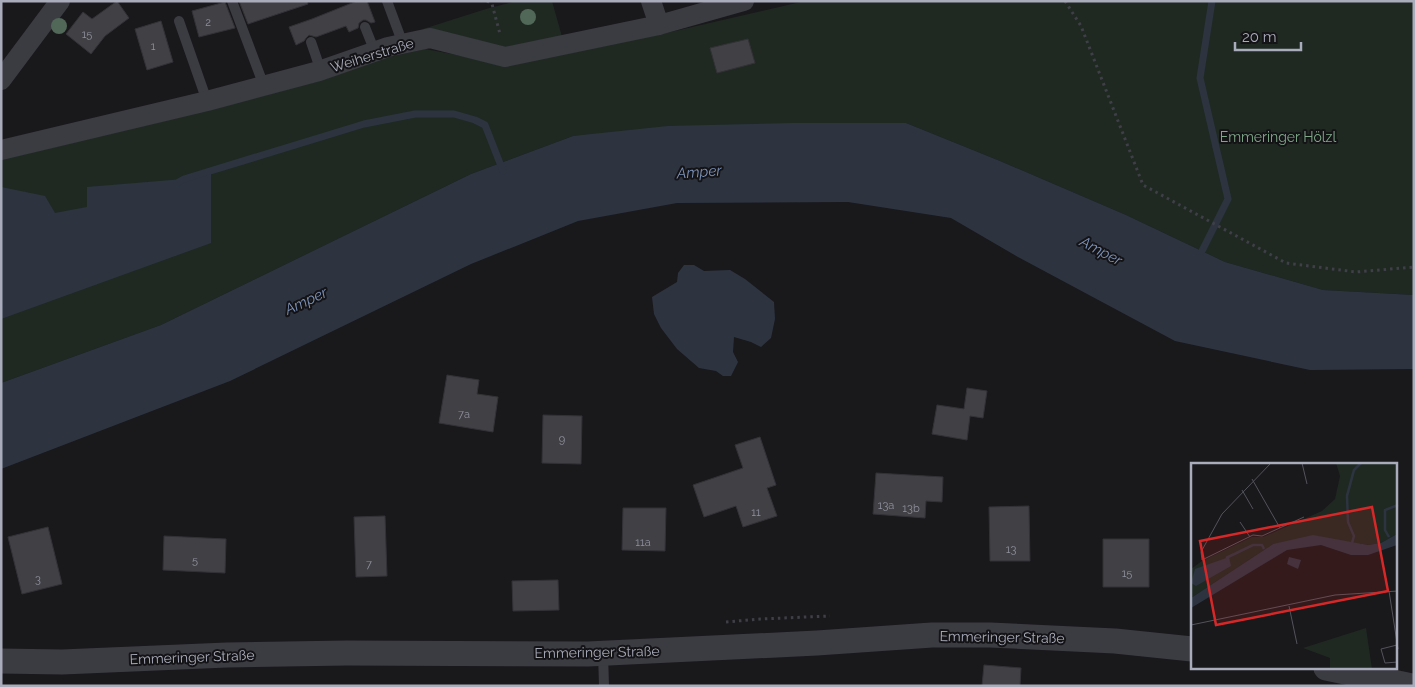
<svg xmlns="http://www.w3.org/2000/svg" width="1415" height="687" font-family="Raleway,sans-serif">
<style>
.green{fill:#1f2922}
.water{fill:#2d3440}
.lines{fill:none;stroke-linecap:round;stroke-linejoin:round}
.stream{stroke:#2d3440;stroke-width:7}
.building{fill:#404045;stroke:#333237}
.path{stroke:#3f3f47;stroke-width:3;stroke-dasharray:2.5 4;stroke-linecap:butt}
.service{stroke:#3b3b42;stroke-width:10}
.minor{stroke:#3b3b42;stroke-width:20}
.tertiary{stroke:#3b3b42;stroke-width:25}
.tree{fill:#516758}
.labels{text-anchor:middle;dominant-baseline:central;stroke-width:4;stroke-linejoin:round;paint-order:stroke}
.number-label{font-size:11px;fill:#8f919e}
.street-label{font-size:14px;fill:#a9acbb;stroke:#141316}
.park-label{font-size:14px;fill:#7fa889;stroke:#141316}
.water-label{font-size:15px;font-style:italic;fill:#7e93b9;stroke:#141316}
.inset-river{fill:none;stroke:#2d3440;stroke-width:2.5}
.inset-road{fill:none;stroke:#53535b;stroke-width:1}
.view{fill:#d62828;fill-opacity:0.15;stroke:#d62828;stroke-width:2.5}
.inset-edge{fill:none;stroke:#a9acbb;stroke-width:2.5}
</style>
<rect width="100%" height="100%" fill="#19181b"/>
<path class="green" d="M517,1H552L563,40L509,48L423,29L486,9Z
M805,1H1414V295L1323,290L1225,262L1126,215L1000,161L906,123L573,136L471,174L161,325L1,383V157L255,88L425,49L506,64L662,34Z"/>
<path class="water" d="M794,123H906L1000,161L1126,215L1225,262L1323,290L1414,295V369L1310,370L1175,341L1018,257L951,218L848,202L677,203L578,221L471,264L230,381L1,469V383L161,325L471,174L573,136L668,126Z
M211,173V243L1,319V187L45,196L55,213L87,207V187L184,179Z
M684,265H694L704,271L730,270L745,279L774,302L775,319L771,338L761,347L751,342L734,337L733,352L738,362L731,376H723L716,371L699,368L677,349L661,328L654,314L652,297L677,282L678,273Z"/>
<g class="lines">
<path class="stream" d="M177,183L184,179L364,124L415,114H454L475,120L485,125L503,171
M1202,251L1228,199L1200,78L1212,1"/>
</g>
<path class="building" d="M117,1L129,18L105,36L91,54L66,34L83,12L92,19Z
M239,1H307L308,4L248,24Z
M357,1H367L375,22L371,23L366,20H363L359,23L358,28L349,32L346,26L316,37L309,35L306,38L304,41L296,45L289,27L312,19Z
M225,2L235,28L199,37L192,11Z
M161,21L173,62L147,70L135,29Z
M748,39L755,63L717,73L710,48Z
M447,375L479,380L477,394L498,397L493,432L439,423Z
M967,388L987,391L983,418L970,416L967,440L932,434L937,405L964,409Z
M543,415L582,416L581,464L542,463Z
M760,437L776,485L767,488L777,516L743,527L736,506L704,517L693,485L743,468L735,445Z
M876,473L943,477L942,502L926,501L925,518L873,514Z
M1029,506L1030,561H990L989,507Z
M623,508H666L665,551L622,550Z
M385,516L387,576L356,577L354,517Z
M48,527L62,584L22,594L8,537Z
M164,536L226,539L225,573L163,570Z
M1103,539H1149V587H1103Z
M558,580L559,610L513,611L512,581Z
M984,665L1021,668L1020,686H982Z"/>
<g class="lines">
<path class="path" d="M487,1L492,4L500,34
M1065,1L1081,26L1143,185L1286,263L1356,272L1414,267
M726,622L760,619L830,616"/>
<path class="service" d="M232,1L264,86
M387,1L403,44
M179,21L207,101
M365,27L375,52
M311,42L321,71
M603,653L604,686"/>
<path class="minor" d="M651,1L659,25
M1,80L60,1
M1,150L207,101L319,71L388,47L430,38L505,57L659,25L744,1"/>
<path class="tertiary" d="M1,661L62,662L227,655L347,653L588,654L817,643L932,635H990L1115,641L1192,649
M1326,668L1412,686"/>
</g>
<g class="tree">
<circle cx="528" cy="17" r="8"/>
<circle cx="59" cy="26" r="8"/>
</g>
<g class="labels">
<g class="number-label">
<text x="208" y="22">2</text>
<text x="87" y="34">15</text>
<text x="153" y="46">1</text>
<text x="464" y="414">7a</text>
<text x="562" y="439">9</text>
<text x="886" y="505">13a</text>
<text x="911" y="508">13b</text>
<text x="756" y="512">11</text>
<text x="643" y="542">11a</text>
<text x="1011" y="549">13</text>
<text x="195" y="560">5</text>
<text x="369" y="564">7</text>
<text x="1127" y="573">15</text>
<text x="38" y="579">3</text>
</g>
<g class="street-label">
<text transform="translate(372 55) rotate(-17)">Weiherstraße</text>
<text transform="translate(1002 637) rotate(1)">Emmeringer Straße</text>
<text transform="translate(597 652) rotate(-1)">Emmeringer Straße</text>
<text transform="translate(192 657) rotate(-2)">Emmeringer Straße</text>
</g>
<g class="park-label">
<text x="1278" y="137">Emmeringer Hölzl</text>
</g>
<g class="water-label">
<text transform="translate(699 172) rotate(-4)">Amper</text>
<text transform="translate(1101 251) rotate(28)">Amper</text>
<text transform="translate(306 301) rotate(-25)">Amper</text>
</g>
</g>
<g transform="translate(1191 463)">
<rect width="206" height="206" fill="#19181b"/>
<path d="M145,0H206V71L190,80L177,82L151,78L82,81L0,135V106L11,98L61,74H72L131,48L144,36L149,13ZM175,165L181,206H139V195L112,185Z" fill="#1f2922"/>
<path d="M206,71V82L177,92H160L130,82L96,87L0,145V135L82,81L122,72L177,82L190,80ZM38,94L40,103L5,123L0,120L4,106ZM98,94L110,97L107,106L96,101Z" fill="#2d3440"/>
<path class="inset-river" d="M198,74L194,67V47L207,42M161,80L163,73L157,59L156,33L163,7L170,0M35,95L62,82H71L73,86"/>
<path class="inset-road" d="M80,0L31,51L10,89L11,97L62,72L71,73L113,54M111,0L116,21M61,16L89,65M51,27L62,46M49,59L59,74M198,128L207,186M98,143L106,181M0,162L144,132L207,128M206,182L190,186L194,200L207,199"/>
<path class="view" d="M181,44L197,128L25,162L9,78Z"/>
<rect width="206" height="206" class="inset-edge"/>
</g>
<rect width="1415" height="687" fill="none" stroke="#a9acbb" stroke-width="5"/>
<path d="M1235 42v8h66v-8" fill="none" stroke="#a9acbb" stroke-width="2.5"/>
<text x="1242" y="42" font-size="15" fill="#a9acbb" stroke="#141316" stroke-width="4" paint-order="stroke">20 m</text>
</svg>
